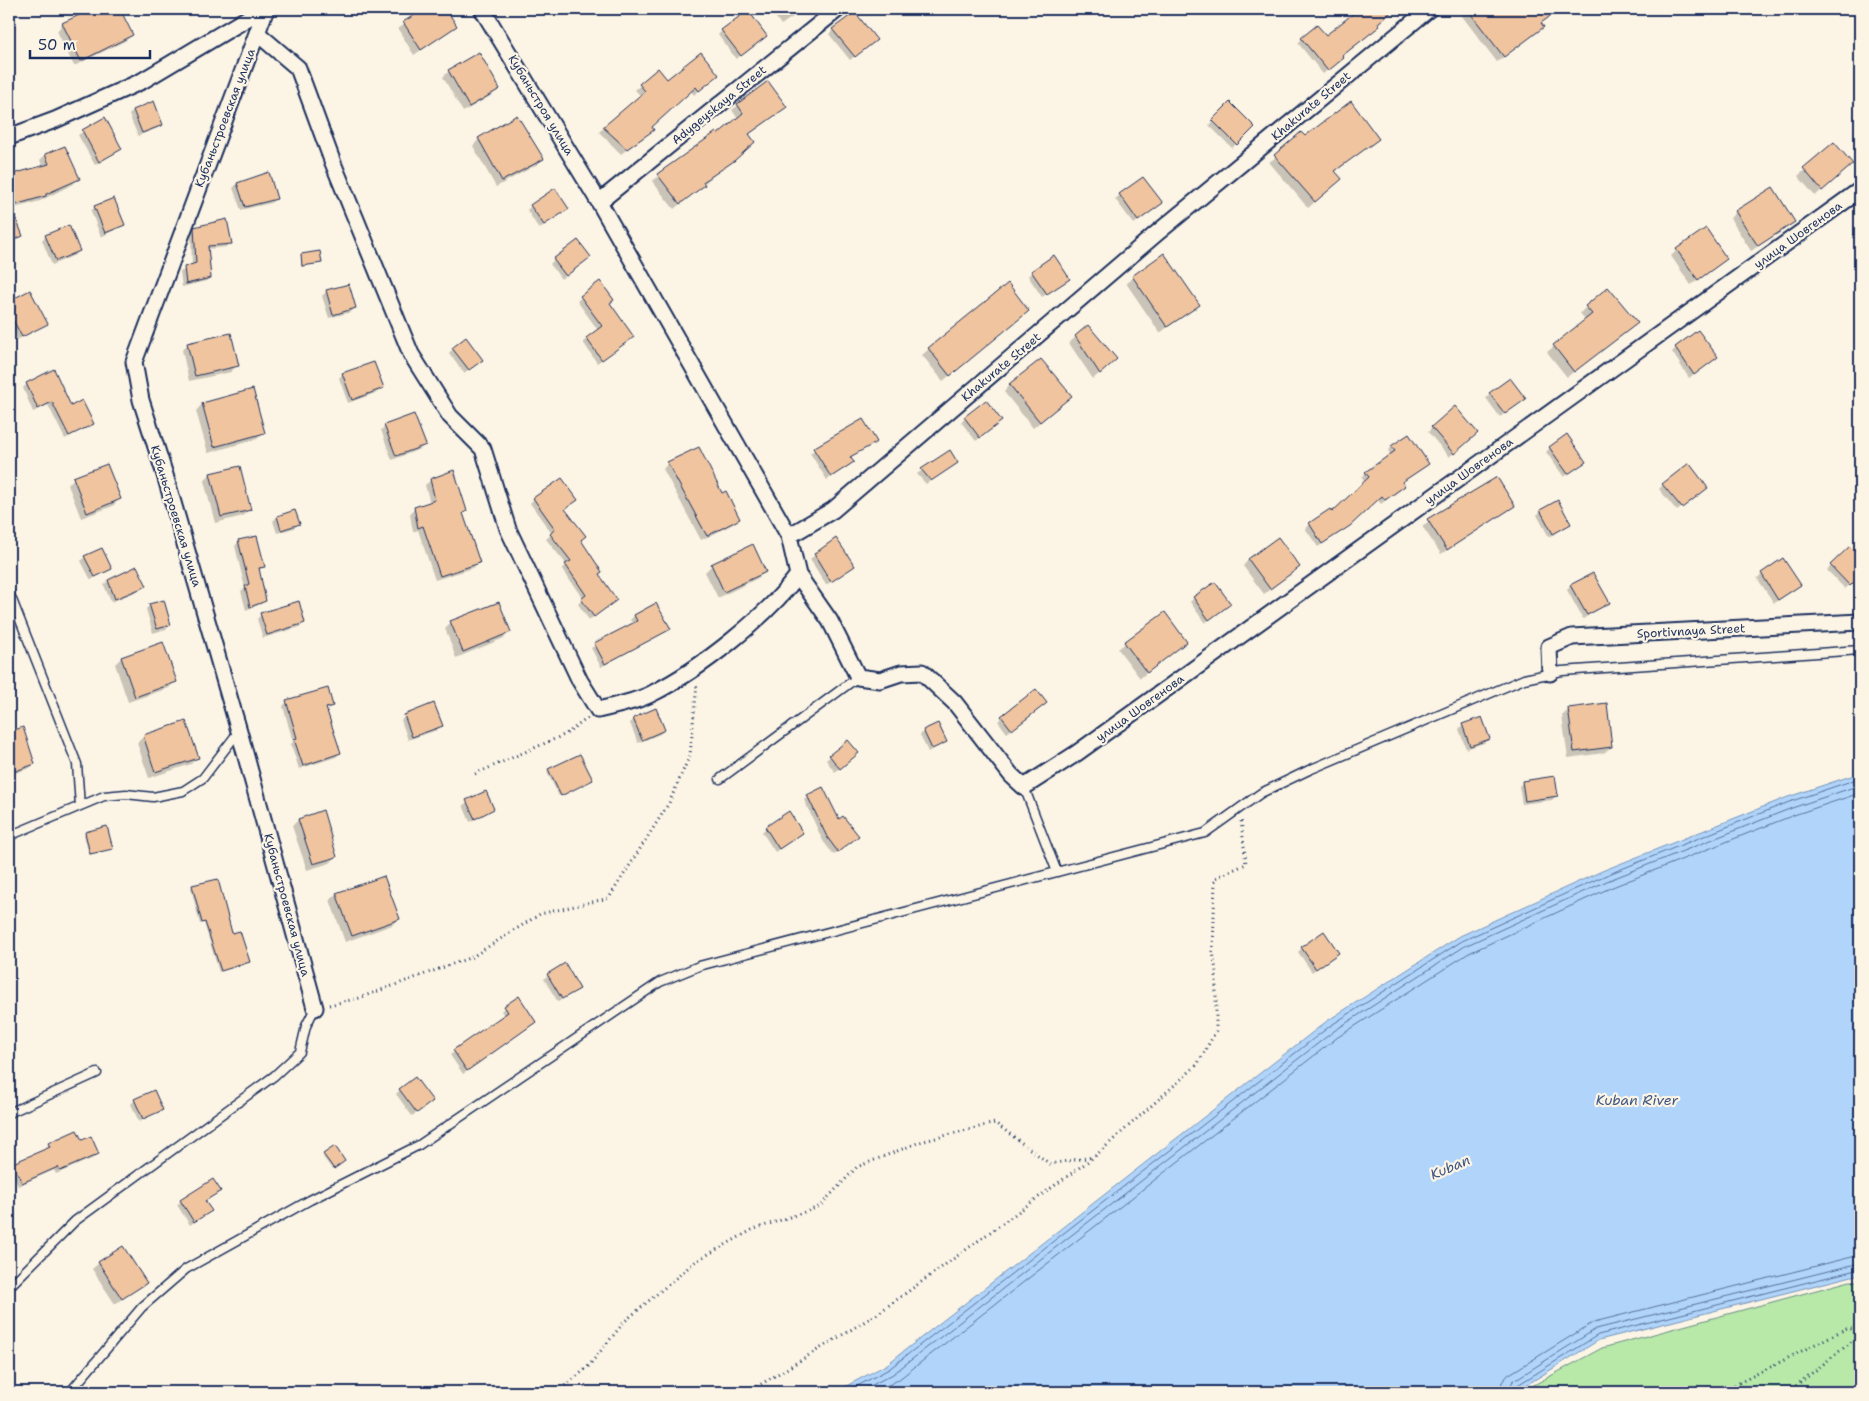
<svg xmlns="http://www.w3.org/2000/svg" width="1869" height="1401" font-family="'Shantell Sans',sans-serif">
<style>
.green{fill:#b8e9a9;stroke:#6a8c84}
.water{fill:#b1d5fa;stroke:#7593bc}
.shadow{fill:#0003}
.lines{fill:none;stroke-linecap:round;stroke-linejoin:round}
.shore{stroke:#57719c;stroke-width:1}
.building{fill:#f0c49f;stroke:#1b2f5e}
.lane-casing{stroke:#1b2f5e;stroke-width:11}
.street-casing{stroke:#1b2f5e;stroke-width:19}
.path{stroke:#1b2f5e;stroke-width:3;stroke-dasharray:1 4;stroke-linecap:butt}
.lane{stroke:#fcf5e5;stroke-width:8}
.street{stroke:#fcf5e5;stroke-width:15}
.labels{text-anchor:middle;dominant-baseline:central;stroke-width:4.5;stroke-linejoin:round;paint-order:stroke}
.street-label{font-size:12px;fill:#1b2f5e;stroke:#fcf5e5}
.water-label{font-size:14px;font-style:italic;fill:#405885;stroke:#fcf5e5}
</style>
<rect width="100%" height="100%" fill="#fcf5e5"/>
<filter id="ink" filterUnits="userSpaceOnUse"><feTurbulence type="fractalNoise" baseFrequency=".02" numOctaves="2"/><feDisplacementMap in="SourceGraphic" scale="10" xChannelSelector="R" yChannelSelector="G"/><feConvolveMatrix kernelMatrix="1 2 1 2 8 2 1 2 1" color-interpolation-filters="sRGB"/></filter>
<g filter="url(#ink)">
<path class="green" d="M1850,1281H1860V1392H1521L1602,1348Z"/>
<path class="water" d="M1860,773V1274L1599,1340L1515,1392H835L886,1365L1327,1021L1460,936L1602,871L1788,797Z"/>
<path class="shadow" d="M95,9H119L132,35L125,41L74,66L57,31L63,24Z
M427,9H445L456,26L414,55L398,29Z
M770,9H804L781,25Z
M902,9H911L905,13Z
M1361,9H1394L1323,74L1298,43L1302,39L1325,37Z
M1463,9H1560L1540,24L1536,33L1497,62L1459,12Z
M833,30L872,43L850,60L829,34Z
M722,31L762,40L736,59L718,35Z
M658,70L667,81L712,79L694,95L691,91L650,127L648,134L621,154L599,132L641,96L635,90Z
M449,71L499,89L492,95L463,112L443,77Z
M768,83L780,112L748,135L753,142L674,209L652,181L716,133L718,136L738,119L732,110Z
M1230,104L1254,127L1232,148L1209,125Z
M133,111L162,124L158,128L138,136L129,115Z
M104,119L121,149L95,165L78,135Z
M1305,138L1377,139L1334,172V185L1308,208L1269,162Z
M479,139L543,159L536,165L496,187L473,146Z
M1834,144L1845,170L1815,196L1798,176Z
M45,155L78,178L73,184L40,201L11,209L21,236L9,244V179L12,176L43,167L40,160Z
M1143,178L1157,207L1134,224L1115,199Z
M237,184L275,199L271,203L241,210L233,188Z
M531,206L567,209L539,229L527,210Z
M95,207L124,225L101,237L91,211Z
M1736,212L1794,222L1751,251L1730,218Z
M195,228L230,243L226,247L207,249L210,277L206,281L182,287L180,272L192,266L191,233Z
M46,236L79,251L75,255L52,265L42,240Z
M1677,250L1726,259L1691,285L1671,256Z
M301,255L321,262L301,267Z
M1164,255L1198,304L1160,333L1126,283Z
M554,260L585,261L561,279L550,264Z
M1032,272L1064,283L1042,297L1028,276Z
M600,283L628,341L597,363L583,342L598,330L577,301Z
M348,285L355,308L351,312L329,318L322,296L326,292Z
M30,292L46,324L17,340L9,323V302Z
M1586,307L1636,323L1567,377L1547,352L1586,321L1580,313Z
M1028,311L943,381L922,355L929,349Z
M1087,327L1109,365L1093,379L1069,343Z
M188,344L237,365L231,372L189,381L182,350Z
M1676,348L1712,361L1689,378L1672,352Z
M453,349L477,363L464,373L449,353Z
M343,374L382,388L378,392L348,403L339,378Z
M1509,380L1520,403L1500,417L1486,398Z
M27,384L70,408L92,423L65,439L48,405L33,412L23,388Z
M1010,385L1064,402L1033,428L1004,392Z
M986,402L996,425L976,441L961,422Z
M202,404L264,432L257,439L208,453L196,411Z
M863,420L875,442L849,458L852,462L848,466L827,480L810,453Z
M385,426L424,445L420,449L392,460L381,430Z
M1432,428L1472,437L1449,457L1428,432Z
M1392,447L1428,464L1401,483L1403,486L1400,490L1381,504L1377,499L1344,529L1318,547L1305,528L1330,511L1332,514L1365,482L1362,477L1366,473L1391,455L1388,451Z
M1550,448L1581,465L1564,477L1546,452Z
M949,451L952,466L926,484L917,474Z
M668,463L721,495L738,519L733,524L701,540L663,469Z
M210,474L249,509L243,516L215,523L204,481Z
M74,478L119,499L113,506L81,518L68,485Z
M1497,479L1514,506L1441,554L1422,526Z
M431,480L466,511L462,514L478,562L473,568L435,580L418,530L413,532L410,514L415,508L430,503L425,485Z
M1663,485L1702,492L1677,511L1659,489Z
M534,499L564,509L612,604L589,620L578,604L583,599L562,569L567,565L546,539L552,534L530,503Z
M1541,511L1570,524L1549,537L1537,515Z
M277,517L298,524L294,528L277,533L273,521Z
M836,540L853,566L826,585L810,559Z
M239,541L263,566L259,571L265,600L261,604L246,610L241,591L245,588L235,546Z
M1850,548L1860,558V575L1845,589L1827,570Z
M85,557L110,569L91,580L81,561Z
M1249,559L1298,567L1264,594L1243,566Z
M1783,560L1795,589L1774,603L1757,578Z
M712,565L765,572L758,578L718,598L705,572Z
M108,581L146,585L142,589L111,602L104,585Z
M1571,586L1608,603L1583,619L1567,590Z
M1194,598L1229,604L1205,623L1190,602Z
M150,605L170,625L166,629L153,633L146,609Z
M655,605L669,629L601,667L591,648L633,624L630,620L634,616Z
M1164,613L1186,642L1140,678L1118,649Z
M261,615L304,623L300,627L263,638L257,619Z
M451,622L510,632L504,638L456,658L445,628Z
M121,658L175,681L169,688L128,702L115,664Z
M1036,691L1046,703L1007,733L998,721Z
M287,702L331,706L326,710L340,753L336,757L299,769L291,744L293,742L283,706Z
M1569,709L1611,747L1604,753L1568,758L1562,716Z
M405,716L441,726L437,730L408,740L401,720Z
M634,719L664,730L660,734L638,743L630,723Z
M1463,725L1488,739L1484,743L1466,749L1459,729Z
M22,729L34,764L30,768L9,775V733Z
M924,731L945,742L928,752L920,735Z
M144,736L197,757L191,764L149,778L137,743Z
M848,742L853,757L835,772L826,760Z
M549,770L591,780L559,796L547,772Z
M1523,782L1556,796L1552,800L1522,804L1519,786Z
M823,789L838,821L853,840L834,855L823,841L804,800Z
M485,792L493,809L470,822L463,805Z
M298,820L336,857L330,863L307,870L292,826Z
M766,828L802,833L775,852L762,832Z
M85,833L111,848L89,855L84,835Z
M193,886L231,935L249,962L247,963L219,972L204,923L200,924L191,888Z
M337,894L398,919L392,925L345,942L330,900Z
M1302,948L1338,953L1312,972L1298,952Z
M548,975L579,988L558,1002L544,979Z
M505,1007L531,1025L463,1074L450,1055L505,1016L501,1011Z
M400,1090L427,1105L412,1116L396,1094Z
M135,1100L161,1110L139,1122L131,1104Z
M81,1142L98,1154L94,1158L56,1174L54,1170L18,1186L10,1168L14,1164L46,1150L45,1148L49,1144Z
M324,1155L342,1162L332,1169L323,1157Z
M219,1191L204,1202L210,1211L190,1225L177,1205L181,1201Z
M99,1263L145,1282L115,1304L92,1269Z"/>
<g class="lines">
<path class="shore" d="M846,1392L889,1369L1330,1026L1462,941L1604,876L1789,802L1860,778
M859,1392L893,1374L1334,1031L1465,946L1607,881L1792,808L1860,785
M875,1392L898,1380L1338,1037L1469,953L1610,888L1794,815L1860,793
M1500,1392L1502,1382L1508,1375L1594,1322L1860,1255
M1507,1392L1513,1381L1596,1329L1860,1263
M1514,1392L1516,1386L1598,1335L1860,1269"/>
</g>
<path class="building" d="M92,9H120L133,35L81,61L62,23Z
M424,9H446L457,26L421,50L403,22Z
M1359,9H1395L1378,23L1380,26L1342,56L1344,58L1328,71L1301,38L1317,25L1326,35Z
M1467,9H1560L1541,23L1544,27L1504,57Z
M748,10L767,36L741,56L721,30Z
M855,12L877,40L855,57L832,29Z
M479,52L500,89L469,107L448,70Z
M701,52L719,75L699,91L696,87L652,127L654,130L627,149L603,127L645,91L639,84L658,68L667,79Z
M768,81L787,107L749,134L755,142L734,161L703,182L705,185L680,204L657,174L716,132L718,134L743,113L737,104Z
M154,101L163,125L142,133L133,110Z
M1351,101L1379,139L1335,171L1342,179L1315,202L1274,155L1301,132L1305,136Z
M1230,102L1255,127L1237,145L1212,120Z
M517,115L544,159L502,181L478,138Z
M105,117L122,149L99,162L82,130Z
M1834,142L1853,164L1822,191L1803,168Z
M65,146L80,179L46,194V196L11,206L23,236L9,242V175L49,164L45,154Z
M269,172L277,199L245,207L237,183Z
M1143,177L1163,203L1138,221L1119,194Z
M1773,187L1795,222L1758,246L1735,211Z
M555,188L569,209L544,225L530,205Z
M114,198L125,225L105,233L94,206Z
M227,219L232,244L208,246L211,278L186,284L184,267L196,263L194,227Z
M69,225L80,251L56,261L45,235Z
M1706,228L1727,259L1698,280L1676,249Z
M578,240L591,257L566,276L553,259Z
M320,251L322,263L302,266L301,254Z
M1164,253L1200,305L1167,327L1132,276Z
M1054,255L1070,279L1047,294L1031,271Z
M600,281L614,300L610,303L634,337L602,360L586,338L602,326L580,296Z
M1008,283L1029,311L950,376L928,348Z
M349,284L356,308L333,315L326,290Z
M1608,287L1638,323L1574,372L1553,345L1592,314L1585,306Z
M30,290L48,324L22,337L9,312V301Z
M1088,325L1117,359L1100,374L1075,336Z
M1698,330L1718,357L1694,375L1675,347Z
M231,333L239,366L195,376L187,343Z
M466,337L483,360L469,370L452,348Z
M1041,359L1072,396L1040,422L1009,384Z
M374,362L384,388L352,400L342,373Z
M54,369L71,406L82,400L94,424L69,436L52,402L38,409L26,383Z
M1510,378L1526,399L1505,414L1489,393Z
M253,389L265,433L214,447L202,403Z
M986,400L1002,421L980,438L964,417Z
M1455,406L1478,433L1454,454L1431,427Z
M414,414L426,445L396,456L384,425Z
M863,419L877,442L850,457L854,462L831,477L813,448Z
M1409,434L1429,464L1402,482L1405,486L1385,500L1382,496L1350,526L1322,544L1309,523L1330,509L1332,512L1369,477L1365,472L1395,451L1391,446Z
M1567,434L1586,462L1568,474L1549,447Z
M699,447L722,493L726,491L740,519L707,536L667,462Z
M950,450L958,463L931,481L921,469Z
M1689,463L1708,488L1682,508L1662,484Z
M107,464L121,499L87,513L73,477Z
M240,466L251,510L221,517L210,473Z
M454,470L467,511L463,513L480,563L440,576L423,526L418,528L414,507L435,500L430,479Z
M1497,477L1515,506L1447,550L1427,519Z
M562,478L578,500L565,509L586,536L581,540L602,572L599,574L617,600L594,617L581,599L586,595L565,564L571,561L550,534L555,529L533,498Z
M1558,500L1571,524L1553,534L1540,510Z
M295,510L300,524L281,530L277,516Z
M257,536L265,567L259,568L266,601L250,607L245,586L249,584L238,540Z
M1278,537L1300,567L1270,589L1248,559Z
M836,538L855,566L831,582L814,554Z
M753,544L766,572L724,592L711,564Z
M1850,546L1860,556V576L1850,586L1830,565Z
M102,548L112,569L95,577L84,556Z
M1783,558L1801,585L1778,600L1761,573Z
M137,566L147,586L115,599L108,580Z
M1593,573L1610,603L1587,615L1570,585Z
M1215,582L1231,604L1209,620L1193,597Z
M164,600L171,625L157,629L149,604Z
M299,601L305,623L267,635L260,613Z
M499,602L511,632L463,652L450,621Z
M656,603L671,629L605,664L594,643L637,621L634,615Z
M1165,612L1187,642L1147,673L1124,642Z
M163,642L177,682L135,697L121,657Z
M328,688L333,706L326,708L341,753L303,766L294,739L297,738L286,700Z
M1036,689L1047,703L1012,730L1001,716Z
M434,703L443,726L412,737L404,715Z
M1607,703L1612,747L1574,752L1568,708Z
M656,708L665,730L642,740L633,718Z
M1482,717L1490,739L1470,746L1462,724Z
M186,721L199,758L155,772L143,735Z
M938,723L947,742L932,749L923,730Z
M23,727L35,764L13,772L9,760V732Z
M848,740L859,753L840,769L829,755Z
M580,754L593,780L561,796L548,769Z
M1555,776L1558,796L1525,801L1522,781Z
M823,787L839,819L843,816L859,836L838,852L827,837L807,795Z
M486,791L494,809L475,819L466,800Z
M323,810L337,857L313,864L298,819Z
M789,811L803,833L779,849L765,827Z
M107,826L113,849L90,854L85,832Z
M384,876L400,919L352,936L336,893Z
M218,879L232,933L240,931L250,962L221,971L205,922L202,923L192,885Z
M1324,931L1339,953L1316,969L1301,947Z
M565,963L580,989L562,999L547,974Z
M519,996L536,1022L467,1071L453,1050L508,1012L504,1006Z
M415,1077L433,1101L417,1113L399,1089Z
M154,1090L163,1110L143,1119L134,1099Z
M77,1130L82,1140L91,1136L99,1154L60,1171L58,1167L22,1183L13,1163L50,1147L48,1143Z
M335,1146L345,1161L334,1169L323,1154Z
M213,1179L221,1191L205,1201L212,1211L194,1222L180,1200Z
M123,1246L147,1283L122,1299L98,1262Z"/>
<g class="lines">
<g class="lane-casing">
<path id="lane" d="M9,592L77,764L80,806
M720,779L858,677
M1024,787L1057,872
M9,836L104,796L126,794L153,797L183,791L203,778L239,731
M9,1113L97,1073
M9,1287L75,1221L274,1076L300,1052L306,1026L315,1008
M70,1392L142,1307L186,1269L310,1200L419,1145L660,982L699,966L1205,833L1261,793L1309,770L1524,679L1562,671L1860,650"/>
</g>
<g class="street-casing">
<path id="street" d="M266,9L134,362L141,400L165,475L239,731L315,1008
M257,33L298,68L333,163L411,354L450,416L483,449L508,529L580,681L598,710C616,705 637,702 653,693C701,669 766,617 798,575L789,536L599,202L482,9
M9,137L55,120L142,81L263,9
M599,202L838,9
M789,536L833,510L1157,233L1429,9
M798,575L830,621L858,677L880,680L901,673L922,672L955,703L1011,775L1024,787L1077,753L1860,190
M1550,673L1549,647L1572,637L1860,622"/>
</g>
<path class="path" d="M475,774L566,734L588,718
M329,1005L359,998L472,957L540,914L609,898L669,803L690,755L697,684
M557,1392L587,1368L625,1321L696,1261L752,1230L819,1207L857,1167L920,1142L995,1123L1050,1164L1093,1157
M748,1392L877,1314L1094,1157L1197,1065L1216,1031V971L1213,952L1215,878L1246,864L1241,820
M1721,1392L1847,1328L1860,1331
M1788,1392L1860,1335"/>
<use href="#lane" class="lane"/>
<use href="#street" class="street"/>
</g>
</g>
<g class="labels">
<g class="street-label">
<text transform="translate(541 105) rotate(59)">Кубаньстроя улица</text>
<text transform="translate(719 105) rotate(-39)">Adygeyskaya Street</text>
<text transform="translate(1311 106) rotate(-40)">Khakurate Street</text>
<text transform="translate(225 118) rotate(-69)">Кубаньстроевская улица</text>
<text transform="translate(1798 235) rotate(-36)">улица Шовгенова</text>
<text transform="translate(1001 367) rotate(-40)">Khakurate Street</text>
<text transform="translate(1469 471) rotate(-36)">улица Шовгенова</text>
<text transform="translate(176 516) rotate(73)">Кубаньстроевская улица</text>
<text transform="translate(1691 631) rotate(-3)">Sportivnaya Street</text>
<text transform="translate(1140 708) rotate(-36)">улица Шовгенова</text>
<text transform="translate(287 905) rotate(75)">Кубаньстроевская улица</text>
</g>
<g class="water-label">
<text x="1637" y="1100">Kuban River</text>
<text transform="translate(1450 1167) rotate(-23)">Kuban</text>
</g>
</g>
<rect width="1869" height="1401" fill="none" stroke="#fcf5e5" stroke-width="30"/>
<rect x="15" y="15" width="1839" height="1371" fill="none" stroke="#1b2f5e" stroke-width="2" filter="url(#ink)"/>
<path d="M30 50v8h120v-8" fill="none" stroke="#1b2f5e" stroke-width="2.5"/>
<text x="38" y="50" font-size="15" fill="#1b2f5e" stroke="#fcf5e5" stroke-width="4" paint-order="stroke">50 m</text>
</svg>
